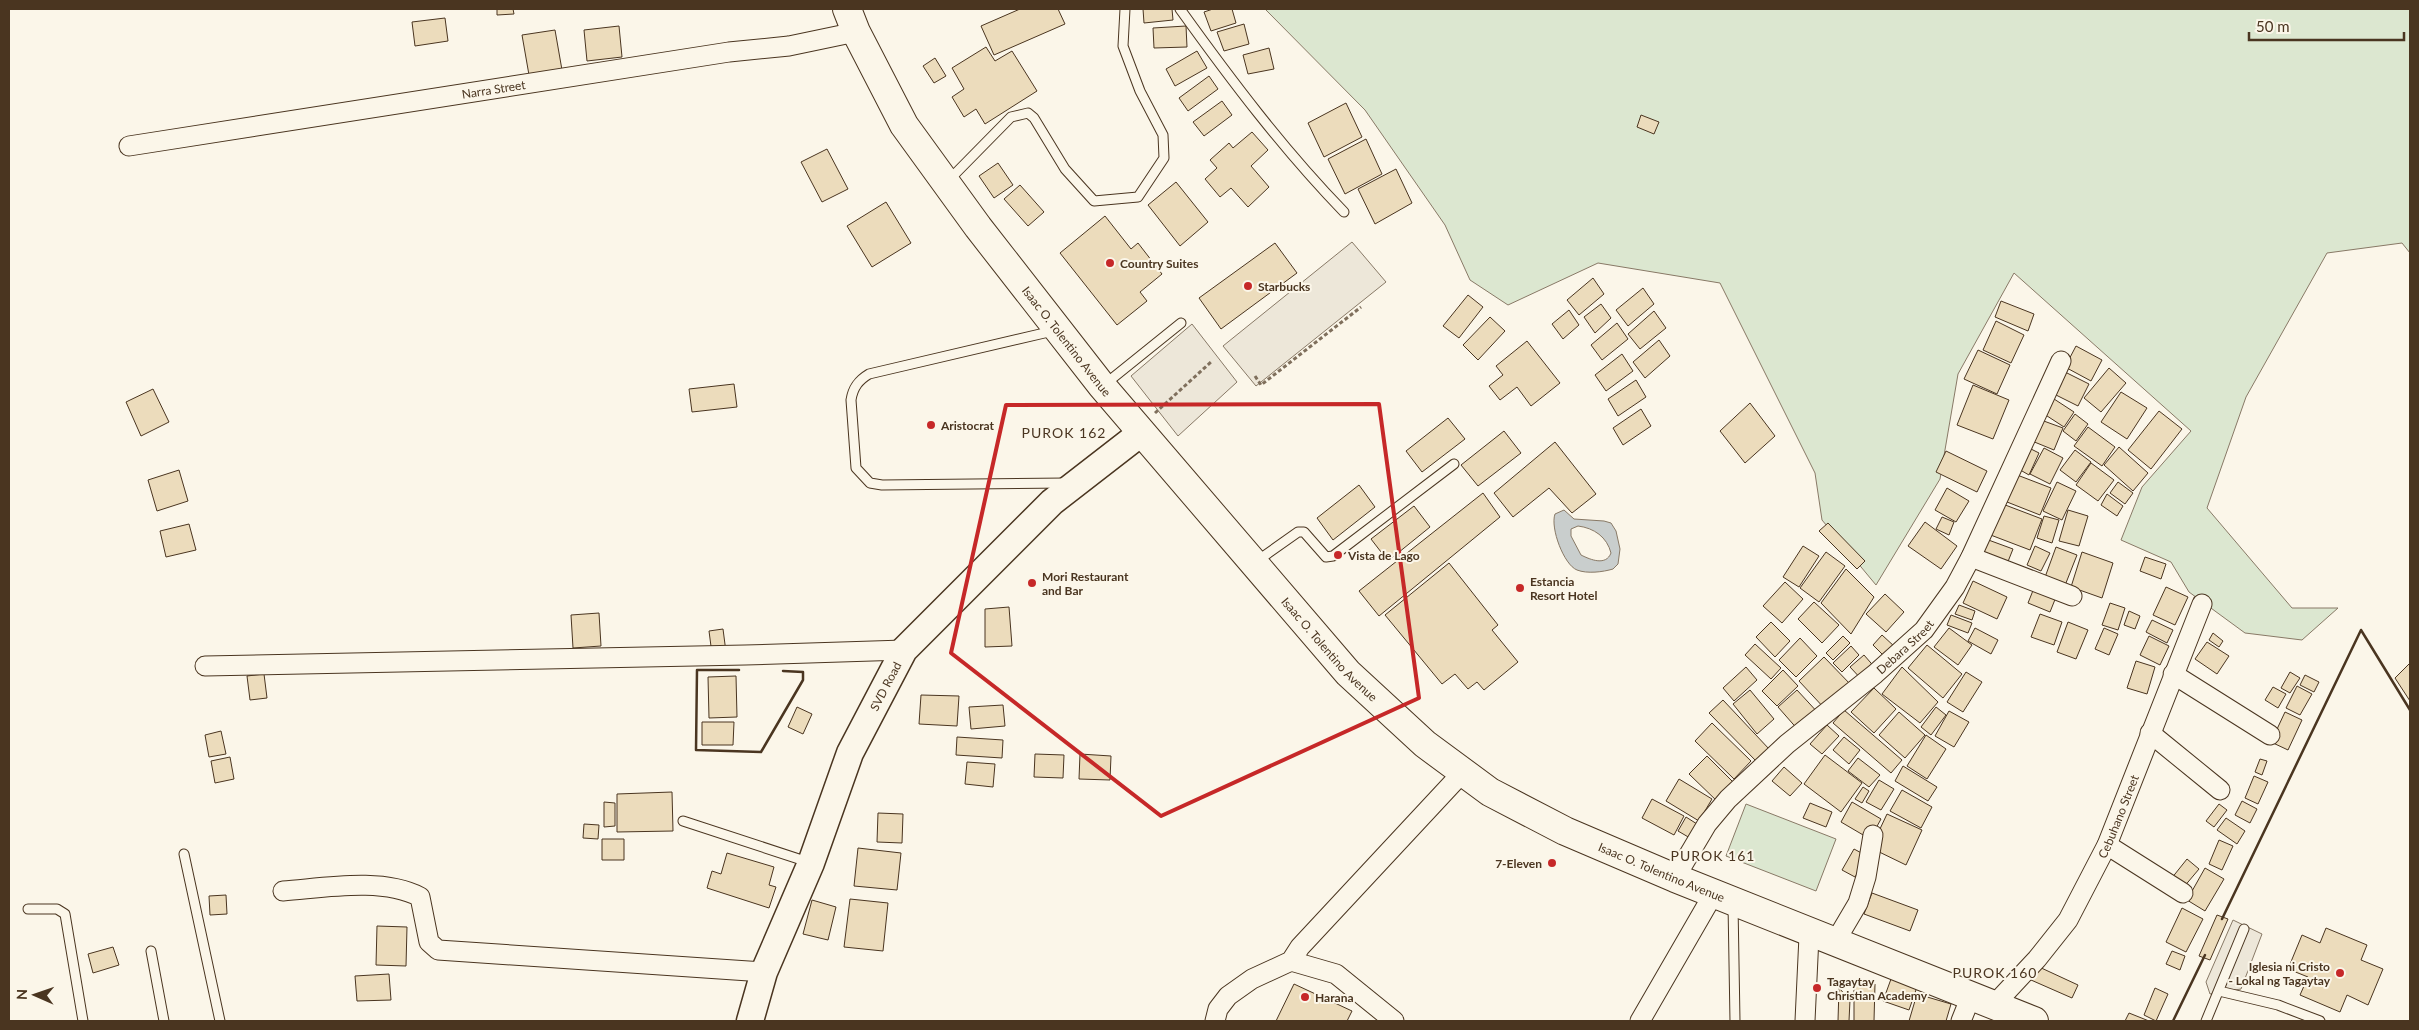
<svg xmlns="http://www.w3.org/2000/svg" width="2419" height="1030" font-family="Lato,sans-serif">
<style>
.green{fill:#dce7d0;stroke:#887966}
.parking{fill:#ede7d9;stroke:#887966}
.water{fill:#c9cecd;stroke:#887966;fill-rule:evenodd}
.building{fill:#ecdcbc;stroke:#4a3520}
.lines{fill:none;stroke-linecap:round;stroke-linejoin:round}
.lane-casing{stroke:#4a3520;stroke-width:11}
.street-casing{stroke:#4a3520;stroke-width:21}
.secondary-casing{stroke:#4a3520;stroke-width:29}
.primary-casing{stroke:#4a3520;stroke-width:30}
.path{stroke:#7f6f5c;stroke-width:3;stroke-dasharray:4 2.5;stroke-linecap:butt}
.lane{stroke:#fbf6e9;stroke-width:9}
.street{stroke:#fbf6e9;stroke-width:19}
.secondary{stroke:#fbf6e9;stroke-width:26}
.primary{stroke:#fbf6e9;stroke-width:28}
.wall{stroke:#4a3520;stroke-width:2.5}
.marked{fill:none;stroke:#c62828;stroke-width:4;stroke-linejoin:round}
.poi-dot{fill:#c62828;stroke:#fbf6e9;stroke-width:2}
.labels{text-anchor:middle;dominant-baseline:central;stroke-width:4;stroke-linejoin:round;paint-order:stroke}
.street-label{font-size:12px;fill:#4a3520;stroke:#fbf6e9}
.poi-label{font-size:12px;font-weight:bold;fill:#4a3520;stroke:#fbf6e9;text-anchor:start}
.neighbourhood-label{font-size:14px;letter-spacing:1px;fill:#4a3520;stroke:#fbf6e9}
</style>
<rect width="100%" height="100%" fill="#fbf6e9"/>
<path class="green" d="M1265,9H2410V253L2402,243L2327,253L2246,397L2207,508L2292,608H2338L2302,640L2245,633L2189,592L2171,562L2121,540L2142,487L2191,431L2014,273L1958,374L1940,479L1876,585L1822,520L1815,473L1720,283L1598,263L1508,305L1470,280L1445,225L1365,110Z
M1746,804L1836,839L1816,891L1726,856Z"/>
<path class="parking" d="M1352,242L1386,282L1256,386L1223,346Z
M1192,324L1237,382L1178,436L1131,376Z
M2233,920L2262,934L2241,989L2210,994L2206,982Z"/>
<path class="water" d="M1564,510L1574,519L1604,521L1611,523L1616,531L1620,549L1618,564L1613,569C1603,572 1587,574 1577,570C1564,565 1550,528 1555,514ZM1578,526C1594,528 1607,537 1611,553C1606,566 1591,560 1581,555L1571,536V529Z"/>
<path class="building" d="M497,9H513L514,14L497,15Z
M1020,9H1058L1065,24L994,55L981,26Z
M1143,9H1172L1173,20L1144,23Z
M1213,9H1232L1236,23L1211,31L1204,12Z
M445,18L448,41L415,46L412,22Z
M1244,24L1249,44L1224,51L1217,32Z
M619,26L622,57L587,61L584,30Z
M1186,26L1187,47L1154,48L1153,28Z
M555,30L562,70L529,75L522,35Z
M986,47L995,61L1012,51L1037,91L985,124L976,109L964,117L952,97L964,89L952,68Z
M1269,48L1274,69L1248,74L1243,55Z
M1197,51L1207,68L1175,86L1166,69Z
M935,58L946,76L934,83L923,66Z
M1209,76L1218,89L1188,111L1179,98Z
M1222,101L1232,115L1204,136L1193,122Z
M1346,103L1362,137L1324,157L1308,123Z
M1641,115L1659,122L1654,134L1637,127Z
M1252,132L1268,150L1251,166L1269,187L1248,207L1231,188L1220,197L1205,179L1217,168L1210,160L1229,143L1233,148Z
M1366,139L1382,174L1345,194L1328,159Z
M827,149L848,189L822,202L801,162Z
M998,163L1013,185L994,198L979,176Z
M1396,169L1412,203L1375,224L1358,189Z
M1176,182L1208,222L1180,246L1148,205Z
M1020,185L1044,212L1028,226L1004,199Z
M886,202L911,243L872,267L847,226Z
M1105,216L1131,249L1138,243L1162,274L1140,292L1147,301L1117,325L1060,253Z
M1275,243L1297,273L1221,329L1199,298Z
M1593,278L1604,294L1579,315L1567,300Z
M1643,288L1654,304L1628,326L1616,310Z
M1468,295L1483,307L1459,338L1443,326Z
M2001,301L2034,314L2028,331L1995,317Z
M1601,304L1611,318L1595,333L1584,317Z
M1569,310L1579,325L1563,339L1552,324Z
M1654,311L1666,328L1640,349L1628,334Z
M1490,317L1505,331L1478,360L1463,345Z
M1996,321L2024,335L2011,363L1983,350Z
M1617,323L1628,339L1602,360L1591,345Z
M1659,340L1670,356L1645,378L1633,362Z
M1527,341L1560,383L1531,406L1517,387L1500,400L1489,386L1503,375L1496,366Z
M2076,346L2102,360L2091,381L2065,367Z
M1978,350L2010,365L1997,394L1964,379Z
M1622,354L1633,371L1606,391L1595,375Z
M2109,368L2126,383L2101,412L2084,398Z
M2061,370L2089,384L2078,406L2050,392Z
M1636,380L1646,397L1618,416L1608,399Z
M734,384L737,407L692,412L689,389Z
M1973,385L2009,400L1993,439L1957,425Z
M153,389L169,422L141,436L126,402Z
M2121,392L2147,408L2127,439L2101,422Z
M2051,397L2074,412L2064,427L2041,412Z
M1750,403L1775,436L1745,463L1720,431Z
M1641,409L1651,426L1623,445L1613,428Z
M2159,411L2182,429L2151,469L2128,450Z
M2075,414L2088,424L2076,441L2063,431Z
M1448,418L1465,439L1422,472L1406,451Z
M2041,420L2063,428L2054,450L2032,441Z
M2088,427L2115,447L2102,466L2074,446Z
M1504,431L1521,453L1478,486L1461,465Z
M1555,442L1596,494L1572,513L1549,488L1513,517L1494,493Z
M2025,446L2039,453L2029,475L2015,467Z
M2119,447L2148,473L2133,491L2104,465Z
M2044,448L2063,458L2050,484L2030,474Z
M2075,450L2091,462L2076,482L2060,470Z
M1946,451L1987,471L1977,492L1936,472Z
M2091,463L2114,480L2098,501L2076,485Z
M179,470L188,501L157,511L148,480Z
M2012,473L2051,488L2040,515L2002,500Z
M2057,482L2076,491L2062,520L2043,511Z
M2118,482L2133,493L2125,504L2110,493Z
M1359,485L1375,507L1333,540L1317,518Z
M1947,488L1969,501L1956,522L1935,510Z
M1483,493L1500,517L1379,616L1359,591Z
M2107,494L2123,506L2117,516L2101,505Z
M2000,503L2042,519L2030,550L1988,534Z
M1414,506L1430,527L1388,561L1371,539Z
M2068,510L2088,516L2079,546L2059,541Z
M2044,516L2059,520L2052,543L2037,538Z
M1942,517L1954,522L1949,535L1936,529Z
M1925,522L1957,546L1941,569L1908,546Z
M1828,523L1865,561L1857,569L1819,531Z
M189,524L196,550L166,557L160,531Z
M1983,538L2013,549L2005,569L1976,557Z
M1803,546L1819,556L1799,587L1783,577Z
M2035,546L2050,553L2041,571L2027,565Z
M2056,547L2077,555L2064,588L2044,580Z
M1826,552L1845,566L1819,602L1800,588Z
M2082,552L2113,563L2102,598L2071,587Z
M2145,557L2166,564L2161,579L2140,571Z
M1449,563L1498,625L1492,630L1518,662L1484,690L1477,682L1468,689L1455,674L1442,684L1385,615Z
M1846,569L1874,597L1851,634L1821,603Z
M1973,581L2007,597L1997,619L1963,603Z
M1785,582L1803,599L1782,623L1763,606Z
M2036,583L2058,592L2050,612L2028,603Z
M2166,587L2188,597L2175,625L2153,615Z
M1885,594L1904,612L1886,632L1866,614Z
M1814,602L1839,625L1822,643L1798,619Z
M2110,603L2125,608L2118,630L2102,625Z
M1959,605L1975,611L1972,620L1955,614Z
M1009,607L1012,646L985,647V609Z
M2129,611L2140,616L2135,629L2124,625Z
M599,613L601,646L573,648L571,615Z
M2040,614L2062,622L2054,645L2031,637Z
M1951,615L1972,623L1968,633L1947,625Z
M2152,620L2173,630L2167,643L2146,632Z
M1771,622L1790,641L1775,657L1756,637Z
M2068,622L2088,630L2076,659L2057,652Z
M1949,628L1972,645L1958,665L1934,647Z
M1975,628L1998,640L1991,654L1968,641Z
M2104,628L2118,634L2109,655L2095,649Z
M723,629L726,652L712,654L709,631Z
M2213,633L2223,641L2219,647L2209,640Z
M1882,635L1895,647L1885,657L1873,645Z
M1843,636L1850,643L1833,660L1826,653Z
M2149,636L2169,646L2160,665L2140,655Z
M1800,638L1817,656L1796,677L1779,660Z
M2207,642L2229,656L2217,674L2195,659Z
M1755,644L1781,668L1771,679L1745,655Z
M1927,645L1962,674L1943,698L1908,668Z
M1851,646L1859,655L1842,672L1833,663Z
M1864,655L1877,670L1864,682L1850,667Z
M1824,657L1852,686L1826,710L1799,681Z
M2136,661L2155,667L2147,694L2127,688Z
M2410,663V701L2395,678Z
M1746,667L1757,680L1734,701L1723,688Z
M1902,667L1938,702L1920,723L1882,694Z
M1783,670L1798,686L1777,706L1762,691Z
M1966,672L1982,682L1963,712L1947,702Z
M2290,672L2300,678L2290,693L2281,688Z
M264,674L267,698L250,700L247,676Z
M2305,675L2319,682L2314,692L2300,685Z
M736,676L737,717L709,718L708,677Z
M2297,686L2312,694L2300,715L2286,708Z
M2273,687L2286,694L2278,708L2265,700Z
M1874,688L1896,709L1874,733L1851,712Z
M1750,690L1774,719L1757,734L1733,704Z
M1797,690L1820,715L1800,732L1778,707Z
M921,695L959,696L957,726L919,724Z
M1723,700L1770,750L1757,762L1709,713Z
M1003,705L1005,726L971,729L969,707Z
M797,707L812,714L803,734L788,727Z
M1936,707L1946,715L1931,735L1921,727Z
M1844,710L1902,760L1891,773L1833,723Z
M1949,711L1969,722L1954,747L1935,736Z
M1899,712L1925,735L1905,758L1879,735Z
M2285,712L2302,720L2288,750L2271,742Z
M702,722H734L733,745H702Z
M1712,723L1751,761L1734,779L1695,741Z
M1827,725L1839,736L1822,754L1810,744Z
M221,731L226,754L209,757L205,735Z
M1926,735L1946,749L1927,779L1907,766Z
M957,737L1003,740L1002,758L956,755Z
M1844,737L1860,750L1849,764L1833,750Z
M1035,754L1064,755L1063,778L1034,777Z
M1080,754L1111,756L1110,780L1079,779Z
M1825,755L1862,783L1841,812L1804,784Z
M1707,756L1736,785L1719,803L1689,774Z
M230,757L234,779L215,783L211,761Z
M1858,758L1880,775L1869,787L1848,771Z
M2260,759L2267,761L2262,775L2255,772Z
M967,762L995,764L993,787L965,784Z
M1903,766L1937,787L1928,801L1895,781Z
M1784,767L1802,783L1790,796L1772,781Z
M2254,776L2268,782L2258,804L2245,798Z
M1679,779L1712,799L1699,821L1666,801Z
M1879,780L1894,789L1881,810L1866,802Z
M1863,787L1869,791L1862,803L1855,799Z
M1902,790L1932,807L1921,828L1890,811Z
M672,792L673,831L617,832V794Z
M1652,799L1684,816L1674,835L1642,818Z
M2242,801L2257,809L2250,823L2235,815Z
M604,802L615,803V826L604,827Z
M1852,802L1881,819L1870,839L1841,822Z
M1810,803L1832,812L1826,827L1803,818Z
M2219,804L2227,810L2214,827L2206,821Z
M878,813L903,814L902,843L877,842Z
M1887,814L1922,830L1906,865L1871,848Z
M1686,817L1697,824L1690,838L1678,831Z
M2226,818L2245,831L2237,844L2217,830Z
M584,824L599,825L598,839L583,838Z
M602,839H624V860H602Z
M2219,840L2233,846L2222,870L2209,864Z
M858,848L901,853L897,890L854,886Z
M1854,849L1867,856L1855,877L1842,870Z
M727,853L774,867L769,885L776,887L769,908L707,888L712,871L721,874Z
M2187,859L2199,869L2183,888L2171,879Z
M2205,868L2224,879L2205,911L2187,900Z
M1872,893L1918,910L1910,931L1864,914Z
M226,895L227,914L210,915L209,896Z
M850,899L888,903L883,951L844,947Z
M812,900L836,907L828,940L803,934Z
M2182,908L2203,919L2186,952L2166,942Z
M2217,915L2228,919L2210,960L2199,956Z
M377,926L407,927L406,966L376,965Z
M2326,928L2367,945L2361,960L2383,969L2368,1005L2347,995L2340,1012L2300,995L2308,977L2288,969L2302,935L2320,943Z
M113,947L119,965L93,973L88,954Z
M2172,951L2185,956L2180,970L2166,964Z
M2037,966L2078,985L2072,998L2031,980Z
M389,974L391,1000L357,1001L355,976Z
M1891,979L1917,987L1909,1010L1883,1001Z
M1294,984L1352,1011L1347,1021H1276Z
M1875,984L1874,1021H1854V985Z
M1839,988L1850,1000L1849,1021H1838Z
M2155,988L2168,994L2156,1021L2144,1015Z
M1917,994L1951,1004L1946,1021H1909Z
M2129,1013L2149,1021H2125Z"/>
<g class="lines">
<g class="lane-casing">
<path id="lane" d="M1180,9C1231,80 1283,149 1344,212
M948,181L1011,117L1028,113L1034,118L1065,169L1094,201L1138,197L1164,158L1163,135L1140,91L1123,46L1125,9
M1053,331L869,374C859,380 853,387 851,400L856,468L870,483L882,485L1066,483
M1104,385L1181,323
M1257,561L1298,532H1304L1326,557L1333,556L1454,464
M683,821L808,862
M184,854L220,1021
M1733,904L1735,1021
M28,909H57L65,914L83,1021
M151,951L164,1021
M2219,991L2278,1005L2320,1021
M2206,1021L2244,929"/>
</g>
<g class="street-casing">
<g id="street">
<path id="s1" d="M129,146L729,52L789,46L856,32"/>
<path d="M1971,557L2072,596"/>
<path d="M205,666L745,655L904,650"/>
<path d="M2173,674L2270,735"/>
<path d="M2150,733L2220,790"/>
<path d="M2107,845L2183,893"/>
<path id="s2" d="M1675,878L1707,824L1728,799L1787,744L1875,674L1924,630L1955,587L1971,557L2061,361"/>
<path d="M283,891C324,888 382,877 420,897L429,942L438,950L764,972"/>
<path d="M1803,929L1809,936L1805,1021"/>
<path d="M1835,942L1858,903L1866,877L1873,835"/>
<path d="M1291,961L1336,974L1394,1021"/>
<path id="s3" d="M1994,1005L2037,959L2068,920L2107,845L2202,604"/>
<path d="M1215,1021L1218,1009L1228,996L1252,979L1291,961L1300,947L1463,772"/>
<path d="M1640,1021L1714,893"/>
<path d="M1961,1021L1969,1001V996"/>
</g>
</g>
<g class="secondary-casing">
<g id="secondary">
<path id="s4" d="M750,1021L764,972L811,863L850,753L904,650L1052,502L1141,433"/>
</g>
</g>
<g class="primary-casing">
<g id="primary">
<path id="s5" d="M847,9L856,32L904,125L978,227L1102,386L1348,673L1425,744L1490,792L1565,831L1675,878L2034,1021"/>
</g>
</g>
<path class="path" d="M1255,376L1261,385L1361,307
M1155,413L1211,362"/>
<use href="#lane" class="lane"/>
<use href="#street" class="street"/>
<use href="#secondary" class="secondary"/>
<use href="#primary" class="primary"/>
<path class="wall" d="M739,670H697L696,750L761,752L803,680V672L783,671
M2222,919L2361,630L2410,710
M2173,1021L2205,955"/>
</g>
<path class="marked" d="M1379,404L1419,698L1161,816L951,653L1006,405Z"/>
<g class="poi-dot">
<circle cx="1110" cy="263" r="5"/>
<circle cx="1248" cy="286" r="5"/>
<circle cx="931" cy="425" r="5"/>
<circle cx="1338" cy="555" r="5"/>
<circle cx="1032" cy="583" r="5"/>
<circle cx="1520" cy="588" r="5"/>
<circle cx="1552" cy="863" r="5"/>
<circle cx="2340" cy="973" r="5"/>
<circle cx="1817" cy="988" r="5"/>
<circle cx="1305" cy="997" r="5"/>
</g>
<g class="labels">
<g class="street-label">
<text stroke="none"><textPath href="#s1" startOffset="369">Narra Street</textPath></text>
<text stroke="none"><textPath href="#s5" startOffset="400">Isaac O. Tolentino Avenue</textPath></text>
<text stroke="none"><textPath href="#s2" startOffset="329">Debara Street</textPath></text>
<text stroke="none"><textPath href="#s5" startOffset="805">Isaac O. Tolentino Avenue</textPath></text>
<text stroke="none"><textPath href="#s4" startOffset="362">SVD Road</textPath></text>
<text stroke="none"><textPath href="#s3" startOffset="228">Cebuhano Street</textPath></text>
<text stroke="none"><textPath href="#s5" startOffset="1210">Isaac O. Tolentino Avenue</textPath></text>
</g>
<g class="poi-label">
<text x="1120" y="263">Country Suites</text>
<text x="1258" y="286">Starbucks</text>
<text x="941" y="425">Aristocrat</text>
<text x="1348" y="555">Vista de Lago</text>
<text x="1042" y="576">Mori Restaurant<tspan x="1042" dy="14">and Bar</tspan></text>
<text x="1530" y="581">Estancia<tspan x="1530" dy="14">Resort Hotel</tspan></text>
<text x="1542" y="863" text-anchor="end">7-Eleven</text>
<text x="2330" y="966" text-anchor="end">Iglesia ni Cristo<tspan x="2330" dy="14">- Lokal ng Tagaytay</tspan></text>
<text x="1827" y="981">Tagaytay<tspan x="1827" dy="14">Christian Academy</tspan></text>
<text x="1315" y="997">Harana</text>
</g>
<g class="neighbourhood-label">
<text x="1064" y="432">PUROK 162</text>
<text x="1713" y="855">PUROK 161</text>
<text x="1995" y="972">PUROK 160</text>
</g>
</g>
<rect width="2419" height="1030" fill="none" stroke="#4a3520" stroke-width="20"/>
<g transform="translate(35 995) rotate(272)" stroke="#fbf6e9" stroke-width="4" paint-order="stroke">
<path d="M0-4L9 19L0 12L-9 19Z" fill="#4a3520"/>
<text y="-8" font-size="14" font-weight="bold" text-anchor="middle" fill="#4a3520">N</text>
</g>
<path d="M2249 32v8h155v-8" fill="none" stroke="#4a3520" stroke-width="2.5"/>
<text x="2256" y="32" font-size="15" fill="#4a3520" stroke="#fbf6e9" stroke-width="4" paint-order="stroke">50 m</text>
</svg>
